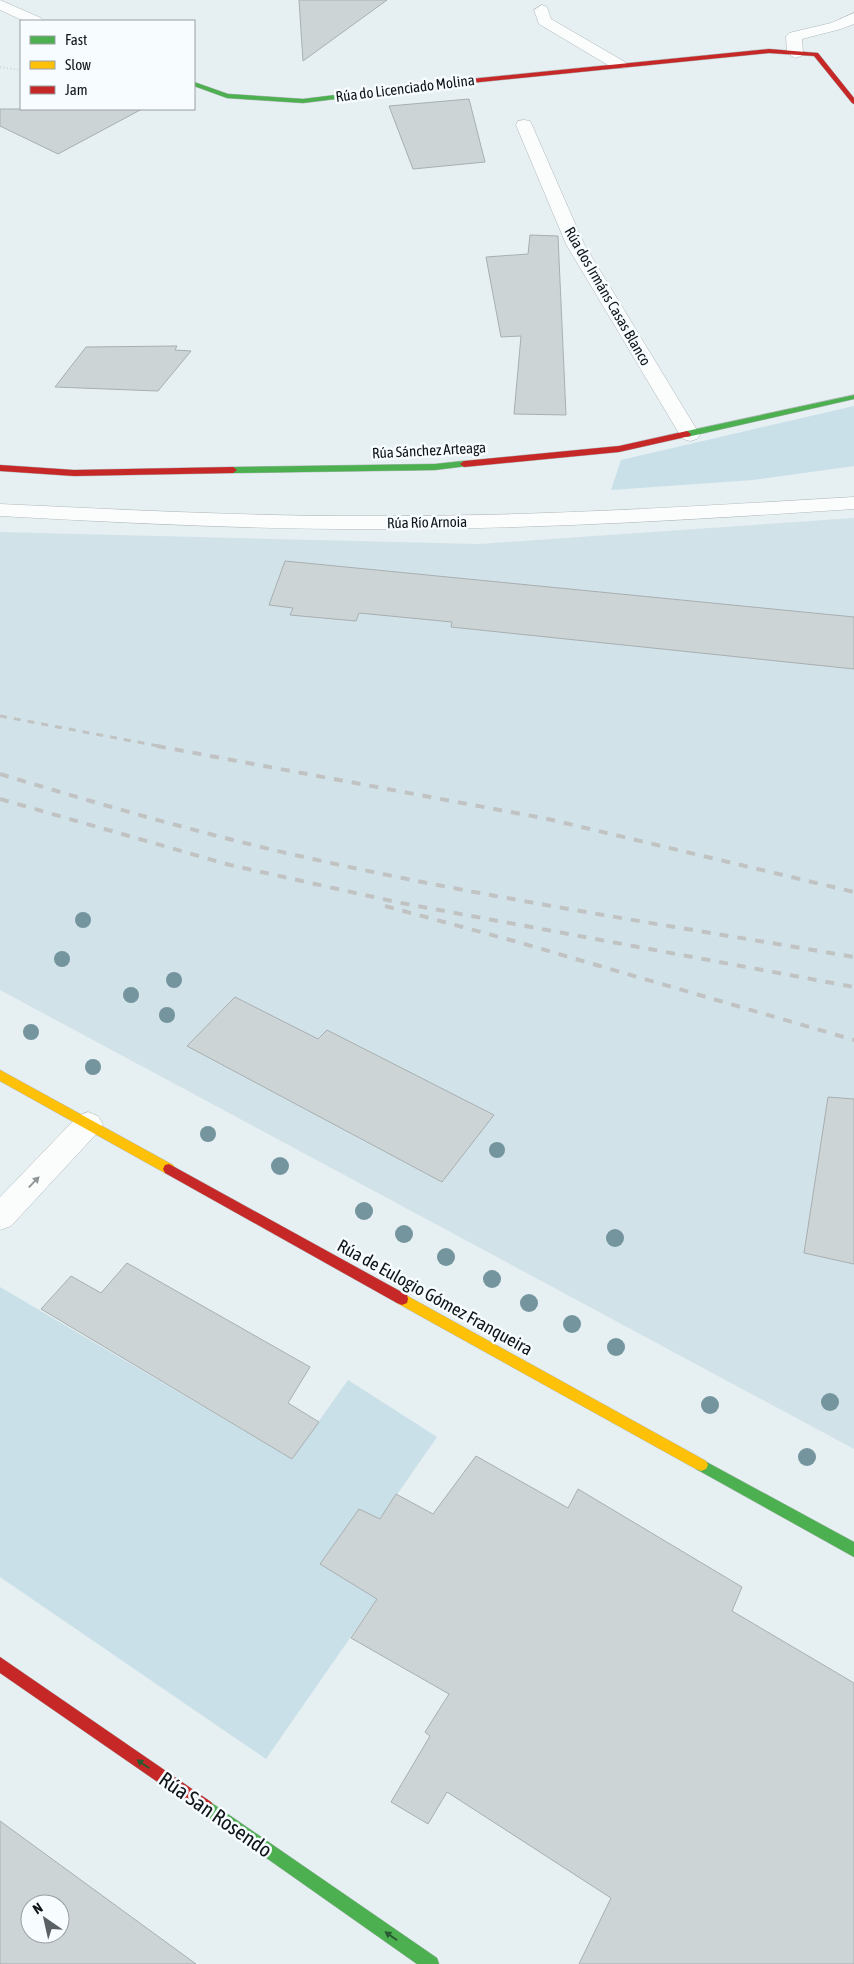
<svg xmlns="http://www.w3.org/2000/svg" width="854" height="1964" font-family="'Asap Condensed',sans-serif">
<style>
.built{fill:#d2e2e9}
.green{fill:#c9e0e9}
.building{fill:#ccd4d6;stroke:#a8afb1;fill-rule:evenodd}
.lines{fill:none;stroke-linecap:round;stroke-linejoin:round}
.street-casing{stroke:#b0b7b9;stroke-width:1}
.fast-casing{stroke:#b0b7b9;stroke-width:1}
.slow-casing{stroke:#b0b7b9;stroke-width:1}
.jam-casing{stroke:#b0b7b9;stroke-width:1}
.path{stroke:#d1d4d4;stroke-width:2;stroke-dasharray:1 2.5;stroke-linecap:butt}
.street{fill:#fbfdfd;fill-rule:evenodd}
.fast{fill:#4caf50;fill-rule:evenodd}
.slow{fill:#ffc107;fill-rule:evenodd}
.jam{fill:#c62828;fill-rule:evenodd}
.rail-far1{stroke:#c1c3c3;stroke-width:3;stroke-dasharray:7 7;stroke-linecap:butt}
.rail{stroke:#c1c3c3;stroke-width:4;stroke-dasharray:9 9;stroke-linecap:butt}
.tree{fill:#74949e}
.oneway{fill:#919596}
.oneway2{fill:#2a5a31}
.labels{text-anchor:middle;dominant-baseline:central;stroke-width:5;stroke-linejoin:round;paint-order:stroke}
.far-street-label{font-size:15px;fill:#0f1517;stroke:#f6fcff}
.street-label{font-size:18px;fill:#0f1517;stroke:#f6fcff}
.near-street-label{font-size:21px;fill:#0f1517;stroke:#f6fcff}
</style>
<rect width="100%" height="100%" fill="#e6eff2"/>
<path class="built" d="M854,518V1449L0,990V532L478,544Z"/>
<path class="green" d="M854,406V466L753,480L611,490L621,460Z
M0,1287L292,1459L348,1380L437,1437L380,1519L359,1509L321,1564L377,1599L266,1759L0,1577Z"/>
<path class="building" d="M299,0H387L303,61Z
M469,99L485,162L413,169L389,106Z
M0,109H142L58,154L0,126Z
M530,235L558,236L566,415L514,414L521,336L501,337L486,257L528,254Z
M177,346L175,350L191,351L158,391L55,387L86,347Z
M285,561L854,617V669L451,627L452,622L359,613L356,621L290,615L293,608L269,605Z
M235,997L318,1039L327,1030L494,1115L442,1182L187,1046Z
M828,1097L854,1099V1264L804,1253Z
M127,1263L310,1367L288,1403L319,1422L292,1459L41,1309L71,1276L101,1293Z
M476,1456L568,1508L578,1489L742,1587L732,1611L854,1683V1964H579L611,1898L447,1792L428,1824L391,1802L430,1736L425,1732L449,1694L351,1638L377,1599L320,1564L359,1509L380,1519L396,1494L433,1514Z
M0,1821L196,1964H0ZM30,1904H60V1934H30Z"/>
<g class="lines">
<g class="street-casing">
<path id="street" d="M0,0L41,18L44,21H24L0,10Z
M542,5L547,7L551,19L625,62L627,65L625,68H613L539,24L534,10Z
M854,13V24L841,29L802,39L803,53L801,56L795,58L787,53L786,36L789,33L831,23Z
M524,120L530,121L532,125L584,244L700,435L697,439L690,441L683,439L680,435L566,244L516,125L518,121Z
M854,497V509C700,519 545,529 391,529C260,530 130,523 0,516V504C130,510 260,517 391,516C545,516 700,506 854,497Z
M88,1112L98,1116L103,1124L98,1132L11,1226L0,1230V1197L78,1116Z"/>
</g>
<g class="fast-casing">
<path id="fast" d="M194,82L228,94L303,99L441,82L444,84L441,86L303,103L227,98L194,86Z
M854,395V399L687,437L683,434L687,431Z
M464,461L468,464L467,466L435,470L233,473L229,470L233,467L435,464Z
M701,1459L854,1542V1557L696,1469L694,1465L696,1461Z
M206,1799L437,1958L439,1964H417L201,1812L198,1807L201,1802Z"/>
</g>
<g class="slow-casing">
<path id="slow" d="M0,1070L173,1165L175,1169L173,1173L169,1174L165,1173L0,1081Z
M402,1293L706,1461L708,1465L706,1469L701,1471L696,1469L397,1303L396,1299L397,1295Z"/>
</g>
<g class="jam-casing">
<path id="jam" d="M769,49L818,53L854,98V104L852,103L814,56L769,53L441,86L438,84L441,82Z
M687,431L691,434L690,436L619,452L464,467L460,464L464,461L619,446Z
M0,465L74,470L233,467L237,470L233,473L74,476L0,471Z
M169,1164L407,1295L408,1299L407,1303L402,1305L397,1303L165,1173L163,1169L165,1165Z
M0,1657L211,1802L214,1807L211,1812L206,1815L201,1812L0,1673Z"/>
</g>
<path class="path" d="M0,67L21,70"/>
<use href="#street" class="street"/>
<use href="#fast" class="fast"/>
<use href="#slow" class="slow"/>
<use href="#jam" class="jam"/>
<path class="rail-far1" d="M0,716L164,747"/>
<path class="rail" d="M157,746L548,819L854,892
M0,774C109,807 219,839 331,863C504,901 679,927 854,957
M0,799L230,865L396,902L854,987
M385,906L514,941L854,1040"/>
</g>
<g class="tree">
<circle cx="83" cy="920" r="8"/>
<circle cx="62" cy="959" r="8"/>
<circle cx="174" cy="980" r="8"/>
<circle cx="131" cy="995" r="8"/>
<circle cx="167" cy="1015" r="8"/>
<circle cx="31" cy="1032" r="8"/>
<circle cx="93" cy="1067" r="8"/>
<circle cx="208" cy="1134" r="8"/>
<circle cx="497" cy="1150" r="8"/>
<circle cx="280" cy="1166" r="9"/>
<circle cx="364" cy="1211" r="9"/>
<circle cx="404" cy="1234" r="9"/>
<circle cx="615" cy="1238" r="9"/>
<circle cx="446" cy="1257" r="9"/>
<circle cx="492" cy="1279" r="9"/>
<circle cx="529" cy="1303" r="9"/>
<circle cx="572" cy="1324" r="9"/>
<circle cx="616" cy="1347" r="9"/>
<circle cx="830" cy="1402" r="9"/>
<circle cx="710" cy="1405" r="9"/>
<circle cx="807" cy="1457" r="9"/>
</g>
<defs><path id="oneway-solid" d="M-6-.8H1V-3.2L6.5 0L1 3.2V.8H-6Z" transform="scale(1.25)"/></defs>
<use class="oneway" href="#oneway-solid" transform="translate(34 1182) rotate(-46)"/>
<g class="oneway2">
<use href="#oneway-solid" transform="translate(143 1764) rotate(-145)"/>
<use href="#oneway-solid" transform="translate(391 1936) rotate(-145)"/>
</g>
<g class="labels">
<g class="far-street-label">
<text transform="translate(405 88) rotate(-7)">Rúa do Licenciado Molina</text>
<text transform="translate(608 296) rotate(60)">Rúa dos Irmáns Casas Blanco</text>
<text transform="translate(429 450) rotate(-3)">Rúa Sánchez Arteaga</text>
<text transform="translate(427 522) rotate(-1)">Rúa Río Arnoia</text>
</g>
<g class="street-label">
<text transform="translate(435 1297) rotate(29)">Rúa de Eulogio Gómez Franqueira</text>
</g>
<g class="near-street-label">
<text transform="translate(216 1814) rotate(35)">Rúa San Rosendo</text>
</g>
</g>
<rect x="20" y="20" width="175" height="90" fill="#f6fcff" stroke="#9aa0a2"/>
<rect x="30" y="36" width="25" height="8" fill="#4caf50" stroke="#9aa0a2"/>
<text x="65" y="45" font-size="15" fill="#0f1517">Fast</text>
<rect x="30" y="61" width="25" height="8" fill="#ffc107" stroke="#9aa0a2"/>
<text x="65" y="70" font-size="15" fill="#0f1517">Slow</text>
<rect x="30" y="86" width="25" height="8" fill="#c62828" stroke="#9aa0a2"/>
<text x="65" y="95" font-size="15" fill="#0f1517">Jam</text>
<g transform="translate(45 1919) rotate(326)"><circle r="24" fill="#f6fcff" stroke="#9aa0a2"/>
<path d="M0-4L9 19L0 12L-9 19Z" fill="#5a6164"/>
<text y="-8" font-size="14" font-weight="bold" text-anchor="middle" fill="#0f1517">N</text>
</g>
</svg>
